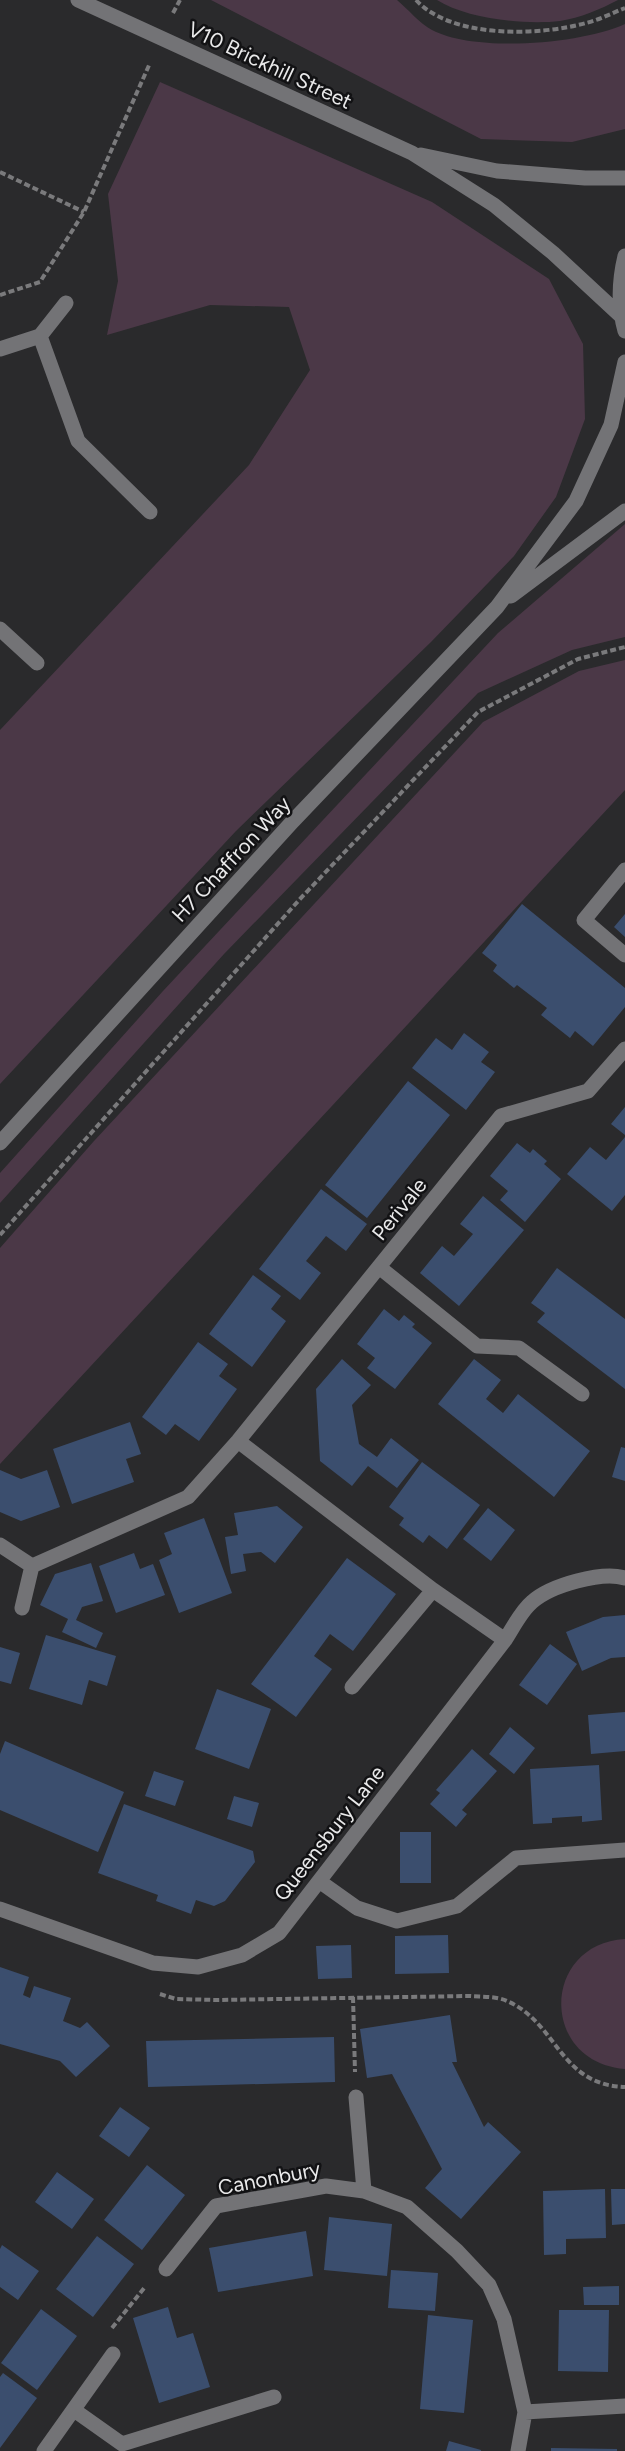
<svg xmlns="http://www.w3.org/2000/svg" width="625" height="2451" font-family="Figtree,sans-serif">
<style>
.green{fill:#4b3847}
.building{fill:#3b4e6e}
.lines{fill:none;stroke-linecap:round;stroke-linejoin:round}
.path{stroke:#7a7a7c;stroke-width:4;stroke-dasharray:6 3;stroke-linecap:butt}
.minor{stroke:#737376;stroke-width:15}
.labels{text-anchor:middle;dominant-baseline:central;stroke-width:5;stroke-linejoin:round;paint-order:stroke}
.street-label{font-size:21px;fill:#e9e9ea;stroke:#121214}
</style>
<rect width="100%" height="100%" fill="#2a2a2c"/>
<path class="green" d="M211,0H397C408,9 420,24 432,30C476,53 581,44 625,24V129L572,142L481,139Z
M437,0H618C601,9 580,18 560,21C525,25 467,19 437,0Z
M160,82L432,202L549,279L583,344L585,419L556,497L514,556L431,642L236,831L0,1084V730L249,465L310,370L289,307L210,305L107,335L118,281L108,194Z
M625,524V637L572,650L478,693L224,954L0,1203V1173L163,991L498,633Z
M625,660V790L0,1464V1248L94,1141L483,722L579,671Z
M625,1939V2069C539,2062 541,1944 625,1939Z"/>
<path class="building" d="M522,904L625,988V1007L593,1046L575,1031L570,1038L541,1015L547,1008L517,985L514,988L493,971L497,965L482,953Z
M625,914V937L614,927Z
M464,1033L489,1052L481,1062L495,1072L466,1110L412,1068L436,1038L452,1050Z
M408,1081L450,1115L367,1218L325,1185Z
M625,1107V1135L611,1124Z
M625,1137V1195L612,1211L567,1174L590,1147L606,1160Z
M517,1143L530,1153L533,1149L547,1161L544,1164L561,1179L525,1222L500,1200L508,1191L490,1176Z
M321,1189L367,1224L346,1251L326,1236L306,1261L321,1273L300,1300L259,1269Z
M483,1196L524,1230L459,1306L420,1273L442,1246L454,1256L473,1234L460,1224Z
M557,1268L625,1319V1389L537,1322L545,1313L531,1303Z
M253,1275L281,1296L271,1309L286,1321L252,1367L209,1334Z
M384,1309L399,1321L404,1315L415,1324L412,1327L432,1343L395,1389L367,1368L375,1358L357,1344Z
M198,1342L228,1364L219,1376L237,1389L199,1441L175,1424L166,1435L142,1417Z
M342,1359L371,1385L352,1405L359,1444L377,1457L391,1438L419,1460L397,1488L368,1466L352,1486L320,1461L316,1389Z
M474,1359L501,1380L486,1399L503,1413L518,1394L590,1451L554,1497L438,1404Z
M130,1422L141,1454L126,1459L134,1482L72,1504L53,1449Z
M621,1447L625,1448V1481L612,1477Z
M422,1462L480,1505L447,1549L429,1535L423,1543L399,1525L404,1518L389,1507Z
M0,1470L21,1479L47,1470L60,1507L21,1521L0,1512Z
M277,1506L303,1527L275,1563L261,1552L243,1554L246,1571L231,1574L225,1537L238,1535L234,1513Z
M488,1508L515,1530L491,1561L463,1539Z
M204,1518L232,1593L179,1613L159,1560L172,1554L164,1533Z
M134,1553L140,1569L153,1564L165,1595L116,1613L99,1566Z
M347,1558L396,1594L353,1651L330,1634L314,1656L332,1669L296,1717L251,1684Z
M91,1563L103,1601L82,1607L76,1620L103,1633L96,1648L62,1632L68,1619L40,1605L55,1574Z
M625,1615V1657L611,1658L582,1671L566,1632L603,1617Z
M46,1635L116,1656L107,1686L89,1680L82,1705L29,1689Z
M550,1644L577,1664L547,1705L519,1685Z
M0,1647L20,1653L11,1684L0,1681Z
M217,1689L271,1709L249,1769L195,1749Z
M625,1712V1751L591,1754L588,1715Z
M510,1727L535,1748L514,1774L489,1754Z
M5,1741L124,1792L98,1852L0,1810V1754Z
M472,1749L497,1771L462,1810L467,1814L456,1827L430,1804L440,1793L436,1790Z
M599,1765L602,1820L582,1822V1816L552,1818V1823L533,1824L530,1769Z
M154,1771L184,1781L175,1806L145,1796Z
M234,1796L259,1803L252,1827L227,1819Z
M124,1804L253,1851L255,1862L225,1901L214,1906L196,1900L191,1914L156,1901L158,1895L98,1873Z
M400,1832H431V1883H400Z
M448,1935L449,1973L395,1974V1936Z
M351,1945L352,1978L318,1979L316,1946Z
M0,1967L29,1977L23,1995L30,1998L34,1986L71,1998L63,2021L80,2028L87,2022L110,2046L76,2077L60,2061L0,2044Z
M450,2015L457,2062H452L484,2127L488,2122L521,2152L461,2219L425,2188L442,2169L392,2074L367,2078L360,2029Z
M334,2037L335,2082L148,2087L146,2041Z
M120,2107L150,2128L129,2157L99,2136Z
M147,2165L185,2195L142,2250L104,2220Z
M57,2172L94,2199L72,2229L35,2202Z
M605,2189L606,2238L566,2239V2254L544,2255L543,2191Z
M611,2189H625V2224L612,2225Z
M329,2217L392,2224L387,2276L324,2270Z
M306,2231L313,2276L218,2292L209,2248Z
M97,2236L134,2264L93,2317L56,2289Z
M2,2245L39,2271L18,2300L0,2287V2249Z
M391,2270L438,2273L435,2311L388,2308Z
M619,2286V2305H584L583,2287Z
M168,2307L177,2338L193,2333L210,2387L159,2403L133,2318Z
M41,2309L77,2336L37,2390L1,2363Z
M559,2310H609L608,2372L558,2371Z
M428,2315L473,2320L464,2413L420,2409Z
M3,2373L37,2398L0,2448V2377Z
M449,2441L481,2450V2451H446Z
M551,2448L617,2449V2451H551Z"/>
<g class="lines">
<path class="path" d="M416,0C452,39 539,36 586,23C599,20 612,13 625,8
M173,13L180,0
M0,172L84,212
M0,295L40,282L84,212L150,63
M0,1235L300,899L478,712L578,659L625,647
M160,1994L176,1999L217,2000L470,1996C481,1997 496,1996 507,2001C558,2023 559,2085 625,2087
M353,1997L355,2072
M112,2328L145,2287"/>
<path class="minor" d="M78,0L412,153L494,205L553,253L621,316
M421,155L497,171L585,178H625
M625,256C619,281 618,306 625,331
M40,336L78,441L150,512
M0,349L40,336L66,303
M511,596L625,511
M0,629L37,663
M625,870L584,920L625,955
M0,1143L293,821L497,607L576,501L611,425L625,362
M379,1267L477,1346L519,1348L582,1394
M238,1441L433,1590L505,1640
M0,1545L32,1566
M32,1566L188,1497L238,1441L501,1116L588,1091L625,1049
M22,1608L32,1566
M352,1687L433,1590
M319,1881L357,1908L397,1921L457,1906L516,1858L625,1850
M0,1909L153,1963L198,1967L242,1955L279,1933L505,1640C513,1628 521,1611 532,1602C551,1585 602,1571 625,1578
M356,2097L364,2191
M166,2269L216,2206L326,2186L364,2191L407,2207L457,2251L489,2285L504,2319L525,2412L518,2451
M74,2410L122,2444L274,2397
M525,2412L625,2406
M44,2451L113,2354"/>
</g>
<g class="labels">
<g class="street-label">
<text transform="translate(270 65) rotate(25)">V10 Brickhill Street</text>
<text transform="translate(231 859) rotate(-47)">H7 Chaffron Way</text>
<text transform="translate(399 1209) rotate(-51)">Perivale</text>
<text transform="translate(329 1833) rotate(-52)">Queensbury Lane</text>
<text transform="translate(269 2178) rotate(-11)">Canonbury</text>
</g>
</g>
</svg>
